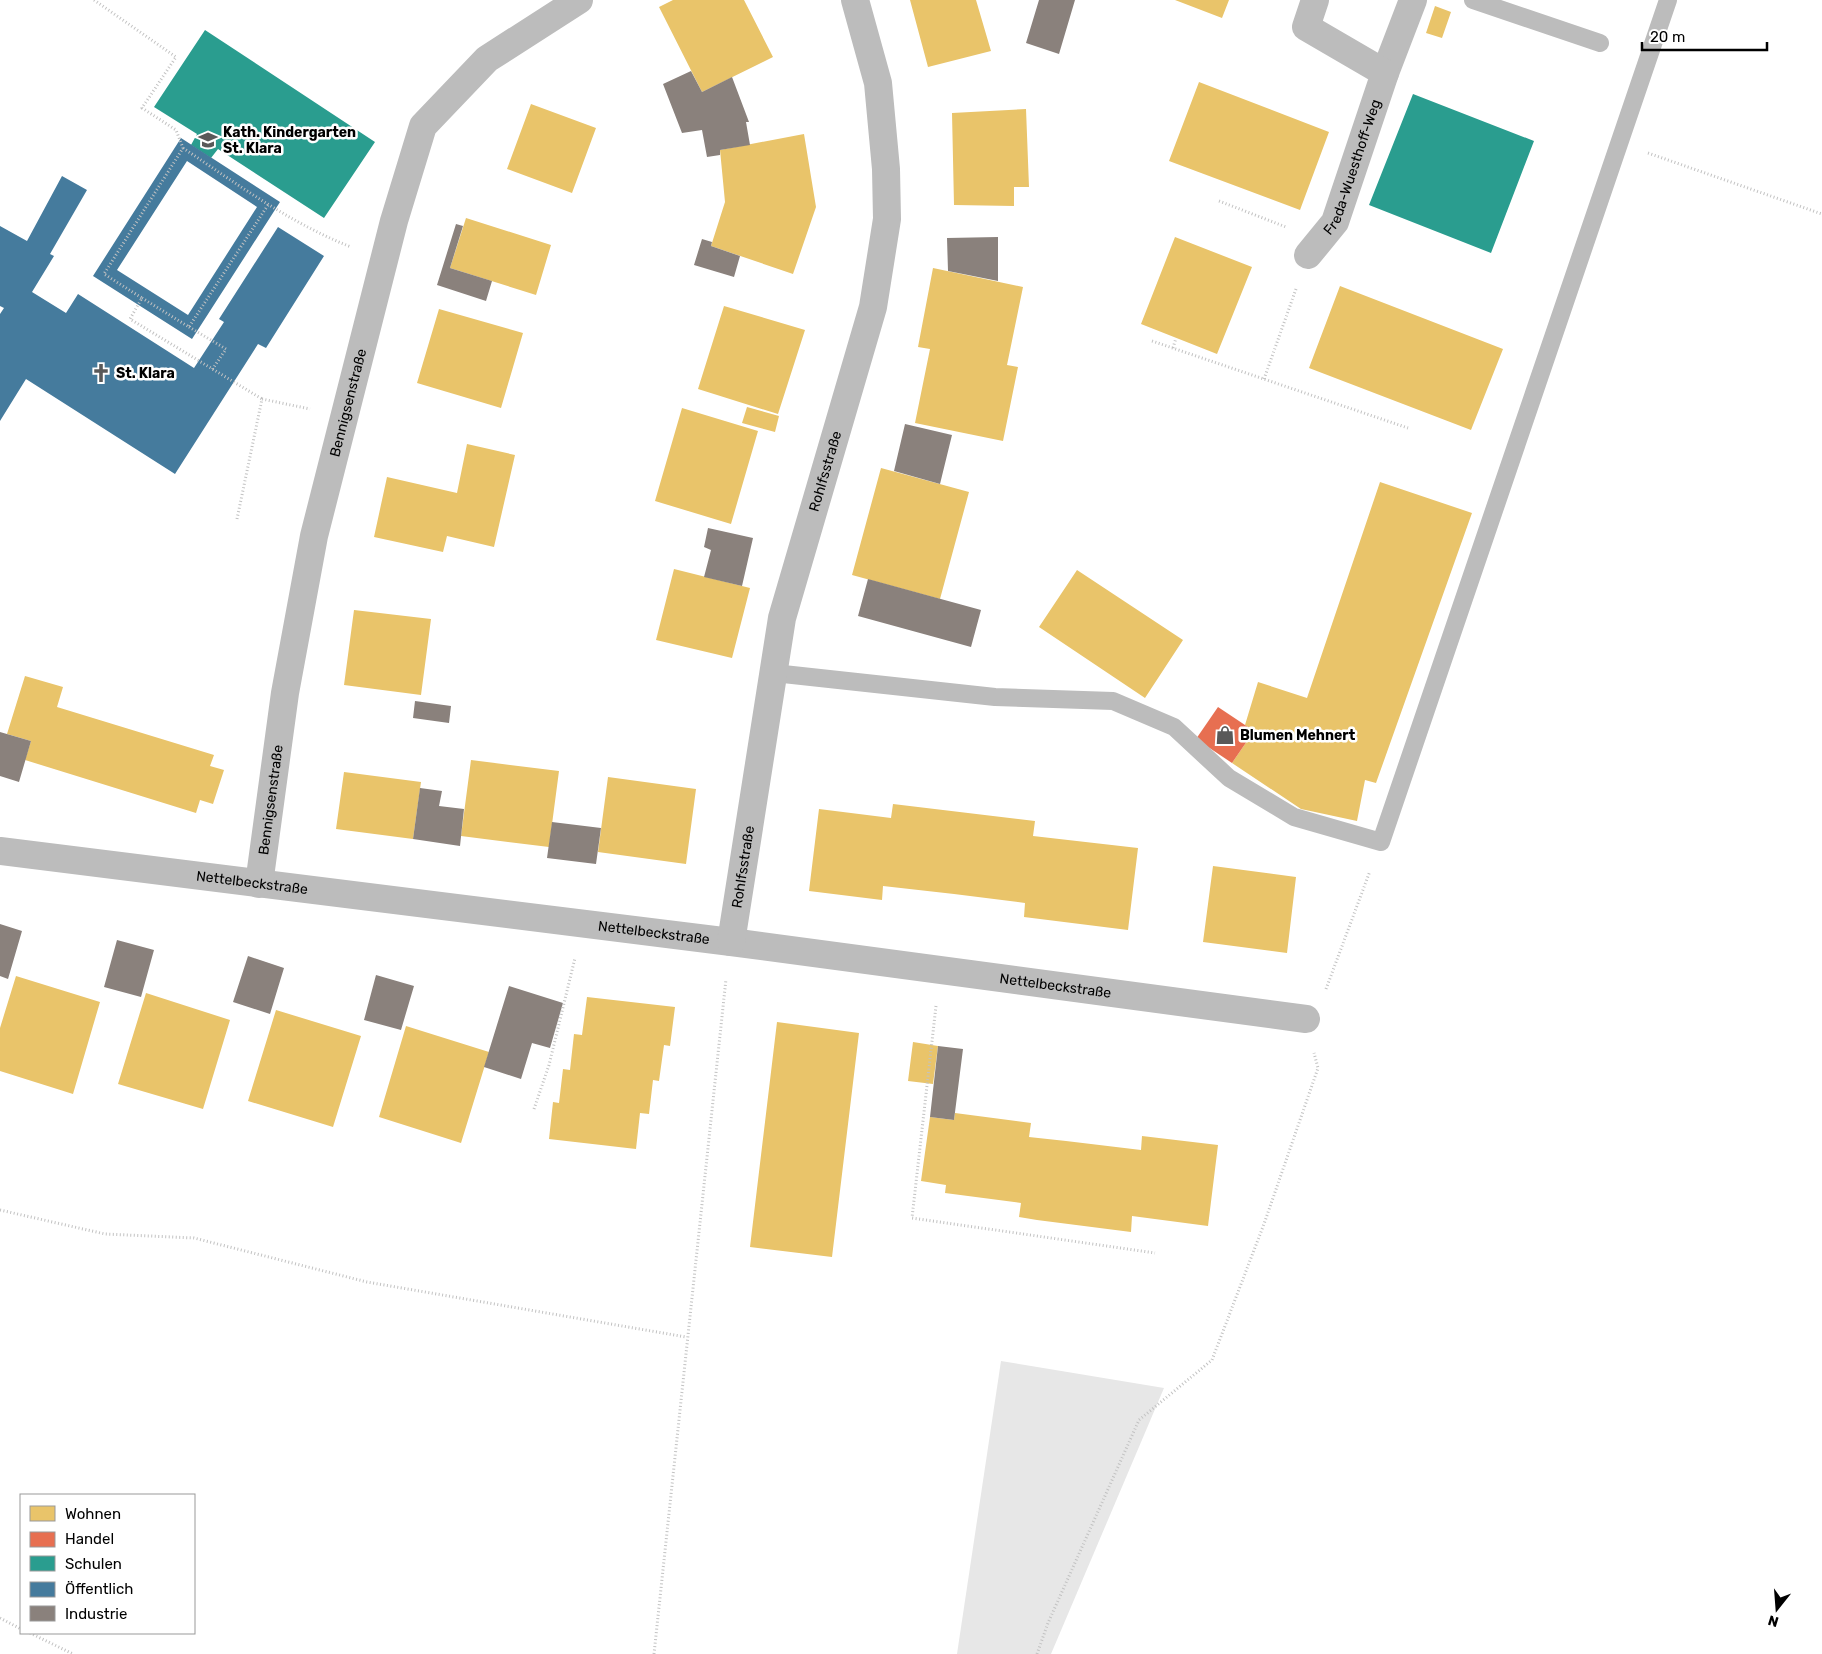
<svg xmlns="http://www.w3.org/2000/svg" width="1822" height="1654" font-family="Rubik,sans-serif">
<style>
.green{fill:#e7e7e7}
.homes{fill:#e9c46a}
.shops{fill:#e76f51}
.schools{fill:#2a9d8f}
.public{fill:#457b9d;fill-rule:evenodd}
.industry{fill:#8a817c}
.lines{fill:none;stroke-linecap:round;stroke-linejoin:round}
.path{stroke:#c2c2c2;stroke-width:3;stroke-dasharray:1 2.5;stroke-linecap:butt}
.service{stroke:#bcbcbc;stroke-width:18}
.minor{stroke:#bcbcbc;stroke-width:28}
.labels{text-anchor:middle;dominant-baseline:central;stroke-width:5;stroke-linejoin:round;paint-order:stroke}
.poi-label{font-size:14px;font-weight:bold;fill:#000;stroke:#fff;text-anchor:start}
.street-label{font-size:14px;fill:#000;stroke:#fff}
</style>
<rect width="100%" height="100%" fill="#fff"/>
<path class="green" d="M1001,1361L1164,1388L1051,1654H957Z"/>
<path class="homes" d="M673,0H744L773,57L702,92L659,7Z
M910,0H976L991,51L928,67Z
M1175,0H1229L1222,18Z
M1435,6L1451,12L1442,38L1426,33Z
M1199,82L1329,132L1300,210L1169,161Z
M531,104L596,128L572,193L507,169Z
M1026,109L1029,187H1014V206L954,205L952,113Z
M804,134L816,207L793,274L711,246L725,202L720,150Z
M466,218L551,245L536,295L450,268Z
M1175,237L1252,267L1217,354L1141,324Z
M933,268L1023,287L1007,365L1018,367L1003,441L915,423L930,349L918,347Z
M1340,286L1503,349L1471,430L1309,368Z
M724,306L805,330L778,414L698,389Z
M439,309L523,333L501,408L417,383Z
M747,407L779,416L775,432L742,423Z
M682,408L758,431L731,524L655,501Z
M467,444L515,455L494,547L447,536L443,552L374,537L387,477L457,493Z
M881,468L969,492L940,599L852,575Z
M1380,482L1472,513L1376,783L1365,780L1357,821L1301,809L1232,763L1254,731L1245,725L1258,682L1307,698Z
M674,569L750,588L732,658L656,640Z
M1077,570L1183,640L1145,698L1039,627Z
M354,610L431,619L421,695L344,685Z
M25,676L63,687L57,707L214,755L210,766L224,770L213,804L200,800L196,813L25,760L31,741L7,734Z
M471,760L559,771L549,847L461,836Z
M344,772L421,782L413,839L336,829Z
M608,777L696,789L686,864L598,852Z
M893,804L1035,821L1033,836L1138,848L1128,930L1024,917L1025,903L954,894L883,886L882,900L809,891L819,809L891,818Z
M1213,866L1296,877L1287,953L1203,942Z
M16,976L100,1002L73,1094L0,1071V1028Z
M146,993L230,1020L203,1109L118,1084Z
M587,997L675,1007L670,1046L664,1045L659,1081L653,1080L649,1114L640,1113L636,1149L549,1139L553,1102L559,1103L563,1069L570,1070L574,1034L582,1035Z
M276,1010L361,1036L333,1127L248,1101Z
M777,1022L859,1033L832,1257L750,1247Z
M406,1026L489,1052L461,1143L379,1117Z
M913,1042L938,1046L933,1084L908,1081Z
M955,1113L1031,1123L1029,1137L1066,1141L1141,1150L1142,1136L1218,1145L1208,1226L1132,1216L1131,1232L1037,1220L1019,1217L1021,1203L945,1193L946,1185L921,1181L930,1117L954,1120Z"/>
<path class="shops" d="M1218,707L1254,731L1232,763L1196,739Z"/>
<path class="schools" d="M205,30L375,142L324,218L218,149L211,158L191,145L197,134L154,107Z
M1413,94L1534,141L1491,253L1369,205Z"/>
<path class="public" d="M181,138L280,202L192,339L93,276ZM187,161L257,207L188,315L117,270Z
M62,176L87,190L50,254L54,256L32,292L66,313L78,294L194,368L224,322L219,319L278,227L324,256L266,348L258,344L175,474L26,379L0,421V314L4,308L0,306V226L27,241Z"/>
<path class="industry" d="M1039,0H1075L1059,54L1026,43Z
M691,71L702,92L732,77L749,122H746L750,145L720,150V155L707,157L702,130L682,133L663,84Z
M456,224L463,226L450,268L492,281L486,301L437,285Z
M998,237V281L948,271L947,238Z
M702,239L712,242L711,246L740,256L734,277L694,265Z
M905,424L952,435L940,484L894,471Z
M708,528L753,538L742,586L704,577L711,550L704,547Z
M868,579L981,610L971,647L858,616Z
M415,701L451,706L449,723L413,718Z
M0,732L31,741L19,782L0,776Z
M420,788L442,791L439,806L464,809L460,846L413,839Z
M552,822L601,828L596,864L547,858Z
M0,924L22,931L8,979L0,976Z
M117,940L154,950L141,997L104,987Z
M248,956L284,968L270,1014L233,1002Z
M376,975L414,986L401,1030L364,1020Z
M509,986L563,1003L550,1048L532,1043L521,1079L484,1067Z
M938,1046L963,1049L954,1120L930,1117Z"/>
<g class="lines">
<path class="path" d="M94,0L176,57L142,108L176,130L183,148L104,274L142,298L130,319L262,399
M183,148C237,184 290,223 351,247
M1648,153L1822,214
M1219,201L1286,227
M142,298L189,327L268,205
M189,327L226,349L212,370
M1152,341L1408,428
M1173,348L1176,338
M1264,379L1296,289
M237,519L262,399L310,409
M1326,989L1370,871
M936,1006L912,1218L1155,1253
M534,1109L549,1065L575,958
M0,1210L105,1234L194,1238L367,1282L686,1337
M0,1618L21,1629
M30,1633L73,1654
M654,1654L726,979
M1037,1654L1048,1623L1139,1420L1212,1360L1264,1224L1318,1068L1314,1053"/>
<path class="service" d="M1473,0L1600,43
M774,673L995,697L1113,701L1174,727L1229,778L1294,817L1381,842L1668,0"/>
<g class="minor">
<path d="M1385,73L1413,0"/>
<path id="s1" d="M1308,255L1335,222L1385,73L1306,27L1315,0"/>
<path id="s2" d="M0,851L731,942L1306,1019"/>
<path id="s3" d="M259,884L285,693L314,536L394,221L423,126L487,59L579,0"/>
<path id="s4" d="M731,942L782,618L873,307L887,219L886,169L878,83L855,0"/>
</g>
</g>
<defs>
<g id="school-bare" transform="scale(1.5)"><path d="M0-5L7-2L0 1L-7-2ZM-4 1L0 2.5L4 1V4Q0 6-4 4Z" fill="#595959" stroke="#fff" stroke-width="2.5" paint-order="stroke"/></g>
<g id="church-bare" transform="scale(1.5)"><path d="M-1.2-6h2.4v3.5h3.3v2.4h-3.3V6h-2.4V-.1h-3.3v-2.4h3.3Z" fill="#595959" stroke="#fff" stroke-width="2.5" paint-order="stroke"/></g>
<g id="shop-bare" transform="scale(1.5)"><path d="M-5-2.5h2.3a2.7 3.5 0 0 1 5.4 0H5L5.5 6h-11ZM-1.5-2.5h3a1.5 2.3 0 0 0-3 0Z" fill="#595959" stroke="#fff" stroke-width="2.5" paint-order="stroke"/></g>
</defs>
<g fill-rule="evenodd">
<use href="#school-bare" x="208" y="140"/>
<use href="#church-bare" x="101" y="373"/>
<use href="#shop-bare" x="1225" y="735"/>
</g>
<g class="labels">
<g class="poi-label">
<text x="223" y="132">Kath. Kindergarten<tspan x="223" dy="16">St. Klara</tspan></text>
<text x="116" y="373">St. Klara</text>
<text x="1240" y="735">Blumen Mehnert</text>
</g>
<g class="street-label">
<text stroke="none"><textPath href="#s1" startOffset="100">Freda-Wuesthoff-Weg</textPath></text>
<text stroke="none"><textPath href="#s3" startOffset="490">Bennigsenstraße</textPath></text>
<text stroke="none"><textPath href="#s4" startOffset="481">Rohlfsstraße</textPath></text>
<text stroke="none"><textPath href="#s3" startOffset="85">Bennigsenstraße</textPath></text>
<text stroke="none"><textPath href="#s4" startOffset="76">Rohlfsstraße</textPath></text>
<text stroke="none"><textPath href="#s2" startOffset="254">Nettelbeckstraße</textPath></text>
<text stroke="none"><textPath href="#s2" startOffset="659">Nettelbeckstraße</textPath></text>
<text stroke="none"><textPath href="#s2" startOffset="1064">Nettelbeckstraße</textPath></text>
</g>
</g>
<rect x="20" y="1494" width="175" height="140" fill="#ffffff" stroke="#999999"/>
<rect x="30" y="1506" width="25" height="15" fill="#e9c46a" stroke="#999999"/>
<text x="65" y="1519" font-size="15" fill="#000000">Wohnen</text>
<rect x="30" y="1532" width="25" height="15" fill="#e76f51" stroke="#999999"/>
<text x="65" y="1544" font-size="15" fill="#000000">Handel</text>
<rect x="30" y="1556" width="25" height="15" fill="#2a9d8f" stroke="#999999"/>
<text x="65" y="1569" font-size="15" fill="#000000">Schulen</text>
<rect x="30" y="1582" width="25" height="15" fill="#457b9d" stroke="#999999"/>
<text x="65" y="1594" font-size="15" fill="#000000">Öffentlich</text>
<rect x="30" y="1606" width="25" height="15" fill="#8a817c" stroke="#999999"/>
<text x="65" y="1619" font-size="15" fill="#000000">Industrie</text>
<g transform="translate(1777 1609) rotate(197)" stroke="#ffffff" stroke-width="4" paint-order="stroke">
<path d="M0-4L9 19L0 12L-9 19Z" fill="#000000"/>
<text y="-8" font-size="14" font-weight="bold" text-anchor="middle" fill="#000000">N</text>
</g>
<path d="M1642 42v8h125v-8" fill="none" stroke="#000000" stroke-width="2.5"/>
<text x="1650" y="42" font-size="15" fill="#000000" stroke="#ffffff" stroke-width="4" paint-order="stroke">20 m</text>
</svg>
